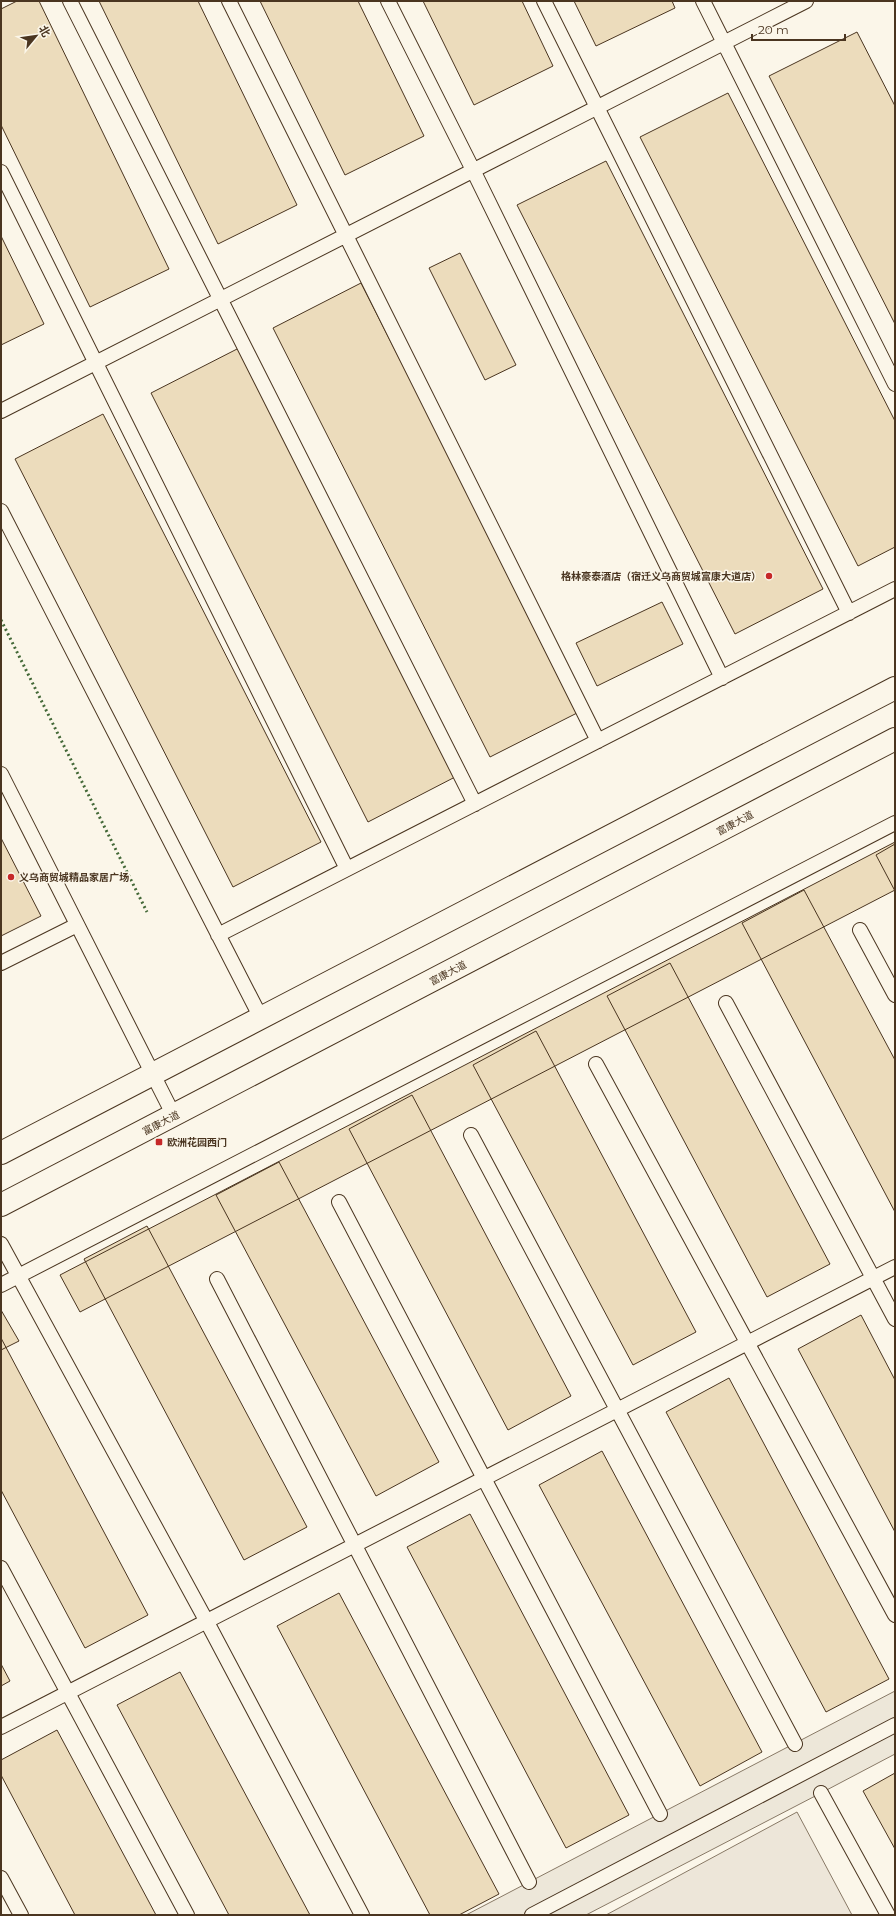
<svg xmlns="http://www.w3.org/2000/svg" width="896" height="1916" font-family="Montserrat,'Noto Sans SC',sans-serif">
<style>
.green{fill:#ede6d9;stroke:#887966}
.parking{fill:#ede7d9;stroke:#887966}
.building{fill:#ecdcbc;stroke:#4a3520}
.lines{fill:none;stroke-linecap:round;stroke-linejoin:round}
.service-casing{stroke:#4a3520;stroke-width:16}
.tertiary-casing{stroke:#4a3520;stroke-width:24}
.service{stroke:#fbf6e9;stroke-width:14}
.tertiary{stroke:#fbf6e9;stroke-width:22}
.hedge{stroke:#436837;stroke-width:3;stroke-dasharray:2 3;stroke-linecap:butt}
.poi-dot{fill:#c62828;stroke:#fbf6e9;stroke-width:1.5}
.labels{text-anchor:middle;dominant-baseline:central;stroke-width:3;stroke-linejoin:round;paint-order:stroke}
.poi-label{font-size:10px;font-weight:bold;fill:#4a3520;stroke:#fbf6e9;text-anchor:start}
.street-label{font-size:10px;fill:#4a3520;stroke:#fbf6e9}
</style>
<rect width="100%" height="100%" fill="#fbf6e9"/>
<path class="green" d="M797,1812L852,1915H606Z"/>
<path class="parking" d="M895,1691V1754L821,1793L586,1915H466Z"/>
<path class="building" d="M17,1H39L169,269L90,307L1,125V9Z
M99,1H198L297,205L218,244Z
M260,1H358L424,136L345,175Z
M423,1H522L553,66L474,105Z
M574,1H672L675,8L596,46Z
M857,32L895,106V324L769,76Z
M728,93L895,421V547L858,566L640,137Z
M606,161L823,589L735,634L517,205Z
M1,236L44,324L1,345Z
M460,253L516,365L485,380L429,268Z
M361,283L579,712L490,757L273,328Z
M239,348L457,776L368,822L151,393Z
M103,414L321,842L233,887L15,459Z
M662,602L683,644L597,686L576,643Z
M1,838L41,916L1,936Z
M895,842V890L80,1312L60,1275Z
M895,844V891L876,855Z
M804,890L895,1060V1212L742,923Z
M670,963L830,1264L767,1297L607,996Z
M536,1031L696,1332L633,1365L473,1065Z
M412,1095L571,1396L508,1430L349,1129Z
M279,1162L439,1462L376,1496L216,1195Z
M147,1226L307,1527L244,1560L84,1259Z
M1,1310L19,1341L1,1350Z
M861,1315L895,1380V1532L798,1349Z
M1,1338L148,1615L85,1648L1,1490Z
M729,1378L889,1679L826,1712L666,1412Z
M602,1451L762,1752L700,1786L539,1485Z
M470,1514L629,1815L566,1848L407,1547Z
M339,1593L499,1894L459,1915H430L277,1626Z
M1,1664L10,1681L1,1686Z
M180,1672L310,1915H229L117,1705Z
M57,1730L156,1915H75L1,1775V1760Z
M895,1773V1849L863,1791Z"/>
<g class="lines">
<g class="service-casing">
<path id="service" d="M70,1L475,804
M229,1L598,741
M388,1L473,170L722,678
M544,1L849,613
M703,1L895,384
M1,172L347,869
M1,411L806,1
M1,511L261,1018
M1,774L174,1116
M860,930L895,995
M218,935L895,589
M1,963L77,925
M726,1003L895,1319
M596,1064L895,1615
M471,1135L795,1744
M339,1202L660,1814
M1,1244L207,1622L362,1915
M217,1279L529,1882
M1,1285L895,823
M1,1568L187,1915
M1,1727L895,1267
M821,1793L888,1915
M1,1878L21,1915
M532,1915L895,1725"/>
</g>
<g class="tertiary-casing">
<path id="tertiary" d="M1,1153L895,688
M1,1205L895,739"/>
</g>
<use href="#service" class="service"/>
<use href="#tertiary" class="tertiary"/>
<path class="hedge" d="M1,620L147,912"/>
</g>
<g class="poi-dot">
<circle cx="769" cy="576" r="4"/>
<circle cx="11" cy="877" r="4"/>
<rect x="155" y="1138" width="8" height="8" rx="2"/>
</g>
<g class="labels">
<g class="poi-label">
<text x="761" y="576" text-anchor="end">格林豪泰酒店（宿迁义乌商贸城富康大道店）</text>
<text x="19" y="877">义乌商贸城精品家居广场</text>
<text x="167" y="1142">欧洲花园西门</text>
</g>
<g class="street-label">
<text transform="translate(735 823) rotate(-28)">富康大道</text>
<text transform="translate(448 973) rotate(-28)">富康大道</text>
<text transform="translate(161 1123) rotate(-27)">富康大道</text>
</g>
</g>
<rect width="896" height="1916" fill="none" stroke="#4a3520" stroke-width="4"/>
<g transform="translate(36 36) rotate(61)" stroke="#fbf6e9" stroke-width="3" paint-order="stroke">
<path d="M0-3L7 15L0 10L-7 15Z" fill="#4a3520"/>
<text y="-6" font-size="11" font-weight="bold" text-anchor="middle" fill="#4a3520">北</text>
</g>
<path d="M752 34v6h93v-6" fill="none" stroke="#4a3520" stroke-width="2"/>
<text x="758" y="34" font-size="12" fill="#4a3520" stroke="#fbf6e9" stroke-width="3" paint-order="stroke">20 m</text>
</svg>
